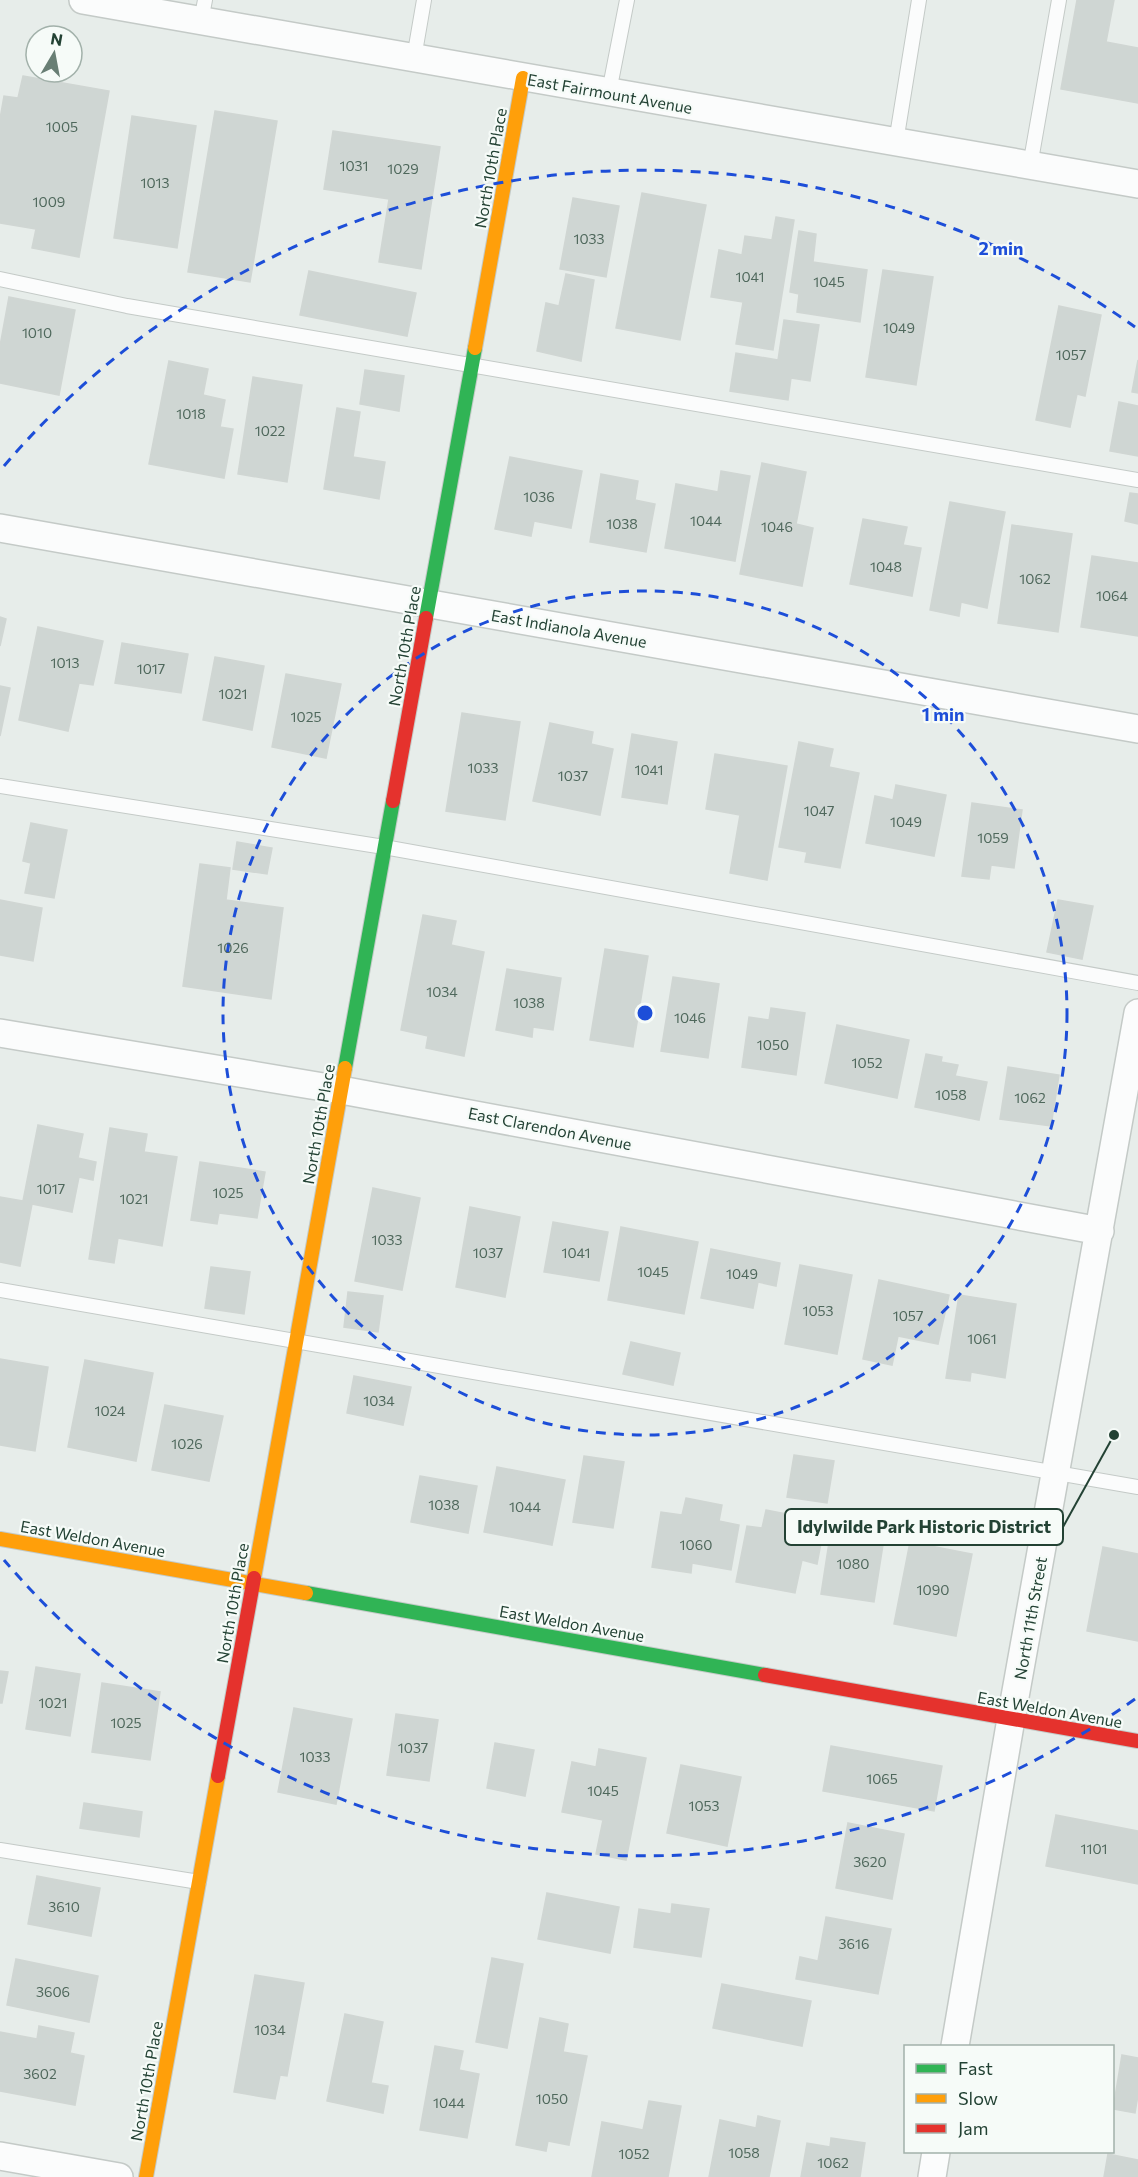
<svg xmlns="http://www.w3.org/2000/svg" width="1138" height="2177" font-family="Commissioner,sans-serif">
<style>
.building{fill:#cfd6d3;stroke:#d0d6d3;stroke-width:1.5}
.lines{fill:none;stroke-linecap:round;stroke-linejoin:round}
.lane-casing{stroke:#c4cac7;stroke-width:16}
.street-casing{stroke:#c4cac7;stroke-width:30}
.fast-casing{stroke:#c3cac7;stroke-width:16}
.slow-casing{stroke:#c3cac7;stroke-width:16}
.jam-casing{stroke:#c3cac7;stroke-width:16}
.lane{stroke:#fbfcfc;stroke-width:14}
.street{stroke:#fbfcfc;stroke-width:27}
.fast{stroke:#30b455;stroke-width:14}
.slow{stroke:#ff9f0a;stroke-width:14}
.jam{stroke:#e5322d;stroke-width:14}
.ring{fill:none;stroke:#1d4ed8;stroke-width:3;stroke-dasharray:10 8}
.labels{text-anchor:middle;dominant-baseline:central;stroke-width:4.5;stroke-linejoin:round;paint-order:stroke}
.number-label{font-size:14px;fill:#4f685c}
.street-label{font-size:16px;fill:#234234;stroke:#f6fbf8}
.centre{fill:#1d4ed8;stroke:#f6fbf8;stroke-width:3}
.ring-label{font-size:18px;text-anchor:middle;font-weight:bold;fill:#1d4ed8;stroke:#f6fbf8;stroke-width:4.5;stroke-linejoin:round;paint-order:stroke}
.leader{fill:none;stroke:#234234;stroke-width:2}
.callout-dot{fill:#234234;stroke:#f6fbf8;stroke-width:2}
.callout{fill:#f6fbf8;stroke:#234234;stroke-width:2}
.callout-label{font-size:18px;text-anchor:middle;font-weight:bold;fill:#234234}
</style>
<rect width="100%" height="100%" fill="#e7edea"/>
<path class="building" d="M1077,0H1114L1106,42L1138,48V103L1061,89Z
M23,76L109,91L79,257L32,248L36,229L0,223V119L4,96L18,98Z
M215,111L277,121L250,282L188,272Z
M132,116L196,126L177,248L114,238Z
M333,131L440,147L421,269L379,262L389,199L324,189Z
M642,193L706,205L680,340L616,328Z
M573,198L619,206L606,277L560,269Z
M776,217L794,220L773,350L736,344L743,302L711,297L719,250L742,255L745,236L772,240Z
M799,231L816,234L813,262L867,270L860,322L797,312L799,294L790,292Z
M883,270L933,277L916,385L866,377Z
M309,271L416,293L407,336L300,315Z
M566,274L594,280L581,361L537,351L546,303L559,306Z
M9,297L75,310L59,395L0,383V346Z
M1059,306L1101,315L1085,396L1077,394L1070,427L1036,420Z
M784,320L819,325L810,381L791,378L788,400L730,391L736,353L778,360Z
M1138,360V393L1132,392Z
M169,361L208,369L203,395L225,400L220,427L233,429L224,478L149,464Z
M365,370L404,376L399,411L360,404Z
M253,377L302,385L287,482L238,474Z
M1119,402L1138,406V456L1110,451Z
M337,408L360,412L353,457L385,462L379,499L324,489Z
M510,457L582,471L571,528L534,521L531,536L495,529Z
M762,463L806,472L796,524L813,528L802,586L740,574Z
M721,471L750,476L735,561L665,548L676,484L718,492Z
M601,474L638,481L635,500L655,504L646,552L590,542Z
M1130,493L1138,494V524L1125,521Z
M950,502L1005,512L987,608L961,602L959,616L930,610Z
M863,519L907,527L903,545L921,548L912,596L850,584Z
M1012,525L1072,534L1058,632L998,623Z
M1092,556L1138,563V636L1081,627Z
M0,617L6,619L0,646Z
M38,627L103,641L93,685L79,683L68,731L19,720Z
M122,643L188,654L181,693L115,683Z
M215,657L264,666L252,730L203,720Z
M286,674L341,684L326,758L272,747Z
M0,686L10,688L0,736Z
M462,713L520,722L505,820L446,811Z
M550,723L593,732L591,744L613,749L600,815L533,801Z
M632,734L677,742L667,804L622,797Z
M799,742L833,749L829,767L859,773L840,868L805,862L807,852L779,847Z
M715,754L787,766L767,880L730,873L740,815L706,809Z
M896,785L946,795L934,856L866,843L875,796L893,800Z
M972,803L1022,810L1014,868L991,865L989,879L962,876Z
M31,823L67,830L54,898L25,893L31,863L23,861Z
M237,842L272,848L267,874L233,869Z
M200,864L230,868L226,900L283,908L271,999L183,986Z
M0,900L42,908L33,961L0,955Z
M1058,900L1093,906L1082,959L1047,952Z
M423,915L456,921L451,945L484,952L464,1056L426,1048L428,1036L401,1030Z
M605,949L648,956L633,1047L590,1040Z
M507,969L561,978L553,1030L533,1027L532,1037L496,1030Z
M673,977L719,984L708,1058L661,1051Z
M771,1008L805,1013L796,1075L742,1067L749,1017L769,1020Z
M837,1025L909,1040L897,1098L825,1083Z
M926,1054L942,1057L941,1062L958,1065L955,1076L987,1082L979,1120L915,1107Z
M1008,1067L1059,1075L1051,1126L1000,1119Z
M38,1125L83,1134L78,1158L96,1162L93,1180L79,1177L72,1212L32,1204L20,1266L0,1262V1197L23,1201Z
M110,1128L147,1134L144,1152L177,1157L162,1246L118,1238L114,1263L89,1259Z
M200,1162L265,1172L257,1218L219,1213L217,1224L191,1220Z
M373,1188L420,1198L402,1290L355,1281Z
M470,1207L520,1217L505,1297L456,1287Z
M553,1222L608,1232L599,1281L544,1272Z
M621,1227L698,1242L684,1314L608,1300Z
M711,1249L780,1263L776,1286L758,1282L753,1308L701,1298Z
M800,1265L852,1275L837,1354L785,1344Z
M211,1267L250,1272L244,1314L205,1308Z
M879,1280L949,1295L938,1344L898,1336L892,1365L863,1359Z
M348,1292L383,1296L378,1332L344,1327Z
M959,1295L1016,1304L1005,1378L971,1372L970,1381L946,1378Z
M631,1342L680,1353L673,1385L623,1374Z
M0,1359L48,1367L35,1451L0,1445Z
M85,1360L153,1373L136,1461L68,1447Z
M354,1376L411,1387L403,1425L347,1413Z
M165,1405L223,1416L209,1481L152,1470Z
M794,1455L834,1461L827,1503L787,1497Z
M584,1456L624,1462L613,1528L573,1522Z
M497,1467L565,1480L552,1545L484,1532Z
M420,1476L477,1486L468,1533L411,1522Z
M686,1498L722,1505L719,1521L739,1525L731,1570L692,1563L691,1573L652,1567L661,1512L682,1515Z
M766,1510L792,1515L788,1533L804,1537L808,1519L825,1522L817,1564L802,1560L795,1593L736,1582L747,1526L762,1528Z
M832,1523L885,1532L874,1602L821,1594Z
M910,1542L972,1554L956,1636L894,1624Z
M1103,1547L1138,1554V1641L1087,1631Z
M36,1667L80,1674L70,1736L26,1729Z
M0,1671L8,1672L2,1703H0Z
M102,1683L160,1692L150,1760L92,1752Z
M294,1708L352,1719L336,1804L278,1792Z
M396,1714L438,1720L429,1781L387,1775Z
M495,1743L534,1750L525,1796L487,1788Z
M831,1746L942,1766L934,1811L823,1791Z
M599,1749L646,1758L626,1860L596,1854L603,1820L562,1812L572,1762L596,1767Z
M681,1765L741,1777L727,1846L667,1833Z
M84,1803L142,1812L139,1837L80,1828Z
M1056,1815L1138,1831V1884L1046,1866Z
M848,1823L904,1834L892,1899L836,1888Z
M37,1876L100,1888L91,1936L28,1924Z
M547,1893L619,1907L610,1953L538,1939Z
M672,1904L709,1909L701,1957L634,1947L639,1909L671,1914Z
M826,1917L891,1929L878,1994L796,1979L800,1957L818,1961Z
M492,1958L523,1964L507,2048L476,2042Z
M16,1959L98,1976L89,2022L7,2005Z
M255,1975L304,1983L287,2076L280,2075L275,2099L234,2092Z
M722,1984L811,2001L802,2046L713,2028Z
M345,2014L383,2022L371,2083L388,2086L383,2113L327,2101Z
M540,2018L568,2024L563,2052L587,2056L569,2145L548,2141L546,2151L516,2145Z
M39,2026L74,2033L70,2053L84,2056L75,2105L0,2091V2032L37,2039Z
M435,2046L463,2051L459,2070L479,2074L467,2138L420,2130Z
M1122,2055L1138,2058V2095L1135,2113L1113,2109Z
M649,2101L681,2106L668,2177H592L602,2122L643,2130Z
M758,2116L780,2121L769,2177H709L720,2120L756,2128Z
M831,2138L865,2143L860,2177H801L807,2143L830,2147Z
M1108,2154L1138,2160V2177H1104Z"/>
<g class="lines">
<g class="lane-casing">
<path id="lane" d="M201,21L205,0
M414,58L424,0
M609,92L627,0
M896,142L919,0
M1030,166L1059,0
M0,279L127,306L1138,480
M0,786L384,847L1138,983
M0,1290L1138,1487
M0,1850L199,1882"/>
</g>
<g class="street-casing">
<path id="street" d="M83,0L1138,184
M0,528L1138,729
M0,1033L341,1090L1100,1231
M955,2046L1011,1719L1138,1013
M0,2156L119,2177
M932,2177L936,2152"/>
</g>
<g class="fast-casing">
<path id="fast" d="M426,618L475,348
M345,1068L393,801
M306,1593L765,1675"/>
</g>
<g class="slow-casing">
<path id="slow" d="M475,348L523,78
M0,1539L306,1593
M254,1578L345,1068
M146,2177L218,1776"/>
</g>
<g class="jam-casing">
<path id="jam" d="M393,801L426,618
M765,1675L1138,1741
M218,1776L254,1578"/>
</g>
<use href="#lane" class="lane"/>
<use href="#street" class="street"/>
<use href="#fast" class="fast"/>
<use href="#slow" class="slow"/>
<use href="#jam" class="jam"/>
</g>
<g class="ring">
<circle cx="645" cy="1013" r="422"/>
<path d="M1135 1699A843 843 0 0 1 4 1560M4 466A843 843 0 0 1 1135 327"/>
</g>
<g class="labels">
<g class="number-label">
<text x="62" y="126">1005</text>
<text x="354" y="165">1031</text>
<text x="403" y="168">1029</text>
<text x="155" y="182">1013</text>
<text x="49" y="201">1009</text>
<text x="589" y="238">1033</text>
<text x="750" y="276">1041</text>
<text x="829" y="281">1045</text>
<text x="899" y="327">1049</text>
<text x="37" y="332">1010</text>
<text x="1071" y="354">1057</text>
<text x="191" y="413">1018</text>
<text x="270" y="430">1022</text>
<text x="539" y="496">1036</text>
<text x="706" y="520">1044</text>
<text x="622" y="523">1038</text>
<text x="777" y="526">1046</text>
<text x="886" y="566">1048</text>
<text x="1035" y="578">1062</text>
<text x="1112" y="595">1064</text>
<text x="65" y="662">1013</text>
<text x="151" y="668">1017</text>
<text x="233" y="693">1021</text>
<text x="306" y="716">1025</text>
<text x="483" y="767">1033</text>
<text x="649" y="769">1041</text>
<text x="573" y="775">1037</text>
<text x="819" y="810">1047</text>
<text x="906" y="821">1049</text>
<text x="993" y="837">1059</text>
<text x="233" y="947">1026</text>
<text x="442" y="991">1034</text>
<text x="529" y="1002">1038</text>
<text x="690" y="1017">1046</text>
<text x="773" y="1044">1050</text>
<text x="867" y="1062">1052</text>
<text x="951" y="1094">1058</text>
<text x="1030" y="1097">1062</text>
<text x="51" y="1188">1017</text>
<text x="228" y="1192">1025</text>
<text x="134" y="1198">1021</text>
<text x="387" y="1239">1033</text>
<text x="488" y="1252">1037</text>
<text x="576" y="1252">1041</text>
<text x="653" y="1271">1045</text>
<text x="742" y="1273">1049</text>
<text x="818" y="1310">1053</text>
<text x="908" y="1315">1057</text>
<text x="982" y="1338">1061</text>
<text x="379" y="1400">1034</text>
<text x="110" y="1410">1024</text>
<text x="187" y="1443">1026</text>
<text x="444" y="1504">1038</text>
<text x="525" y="1506">1044</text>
<text x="696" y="1544">1060</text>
<text x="853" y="1563">1080</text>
<text x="933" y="1589">1090</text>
<text x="53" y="1702">1021</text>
<text x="126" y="1722">1025</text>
<text x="413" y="1747">1037</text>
<text x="315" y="1756">1033</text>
<text x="882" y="1778">1065</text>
<text x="603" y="1790">1045</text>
<text x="704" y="1805">1053</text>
<text x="1094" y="1848">1101</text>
<text x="870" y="1861">3620</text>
<text x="64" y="1906">3610</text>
<text x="854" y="1943">3616</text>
<text x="53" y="1991">3606</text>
<text x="270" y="2029">1034</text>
<text x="40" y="2073">3602</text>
<text x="552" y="2098">1050</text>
<text x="449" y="2102">1044</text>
<text x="744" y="2152">1058</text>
<text x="634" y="2153">1052</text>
<text x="833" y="2162">1062</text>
</g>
<g class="street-label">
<text transform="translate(610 93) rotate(10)">East Fairmount Avenue</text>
<text transform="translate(490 168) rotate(-80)">North 10th Place</text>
<text transform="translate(569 628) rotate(10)">East Indianola Avenue</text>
<text transform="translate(404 646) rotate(-80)">North 10th Place</text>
<text transform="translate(318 1124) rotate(-80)">North 10th Place</text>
<text transform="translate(550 1128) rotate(11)">East Clarendon Avenue</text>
<text transform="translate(93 1538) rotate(10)">East Weldon Avenue</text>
<text transform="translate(232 1603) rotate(-80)">North 10th Place</text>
<text transform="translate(1030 1618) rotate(-80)">North 11th Street</text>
<text transform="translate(572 1623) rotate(10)">East Weldon Avenue</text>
<text transform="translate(1050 1709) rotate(10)">East Weldon Avenue</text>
<text transform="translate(146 2081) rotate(-80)">North 10th Place</text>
</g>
</g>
<circle cx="645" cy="1013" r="9" class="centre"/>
<g class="ring-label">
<text x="1001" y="255">2 min</text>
<text x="943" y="721">1 min</text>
</g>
<path class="leader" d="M1114 1435L1063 1527"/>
<circle class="callout-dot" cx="1114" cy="1435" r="6"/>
<rect class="callout" x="785" y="1509" width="278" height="36" rx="6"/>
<g class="callout-label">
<text x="924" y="1533">Idylwilde Park Historic District</text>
</g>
<rect x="904" y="2045" width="210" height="108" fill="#f6fbf8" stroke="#a2b1aa" stroke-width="1.5"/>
<rect x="916" y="2064" width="30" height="9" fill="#30b455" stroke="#a2b1aa" stroke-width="1.5"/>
<text x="958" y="2075" font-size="18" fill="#234234">Fast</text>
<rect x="916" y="2094" width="30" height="9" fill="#ff9f0a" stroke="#a2b1aa" stroke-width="1.5"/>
<text x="958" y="2105" font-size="18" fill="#234234">Slow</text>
<rect x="916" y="2124" width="30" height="9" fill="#e5322d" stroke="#a2b1aa" stroke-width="1.5"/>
<text x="958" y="2135" font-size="18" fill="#234234">Jam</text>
<g transform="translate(54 54) rotate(10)"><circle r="28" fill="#f6fbf8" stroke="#a2b1aa" stroke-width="1.5"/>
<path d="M0-4.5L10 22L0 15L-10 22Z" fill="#687e74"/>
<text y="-9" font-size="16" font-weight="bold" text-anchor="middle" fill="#234234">N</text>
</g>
</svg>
